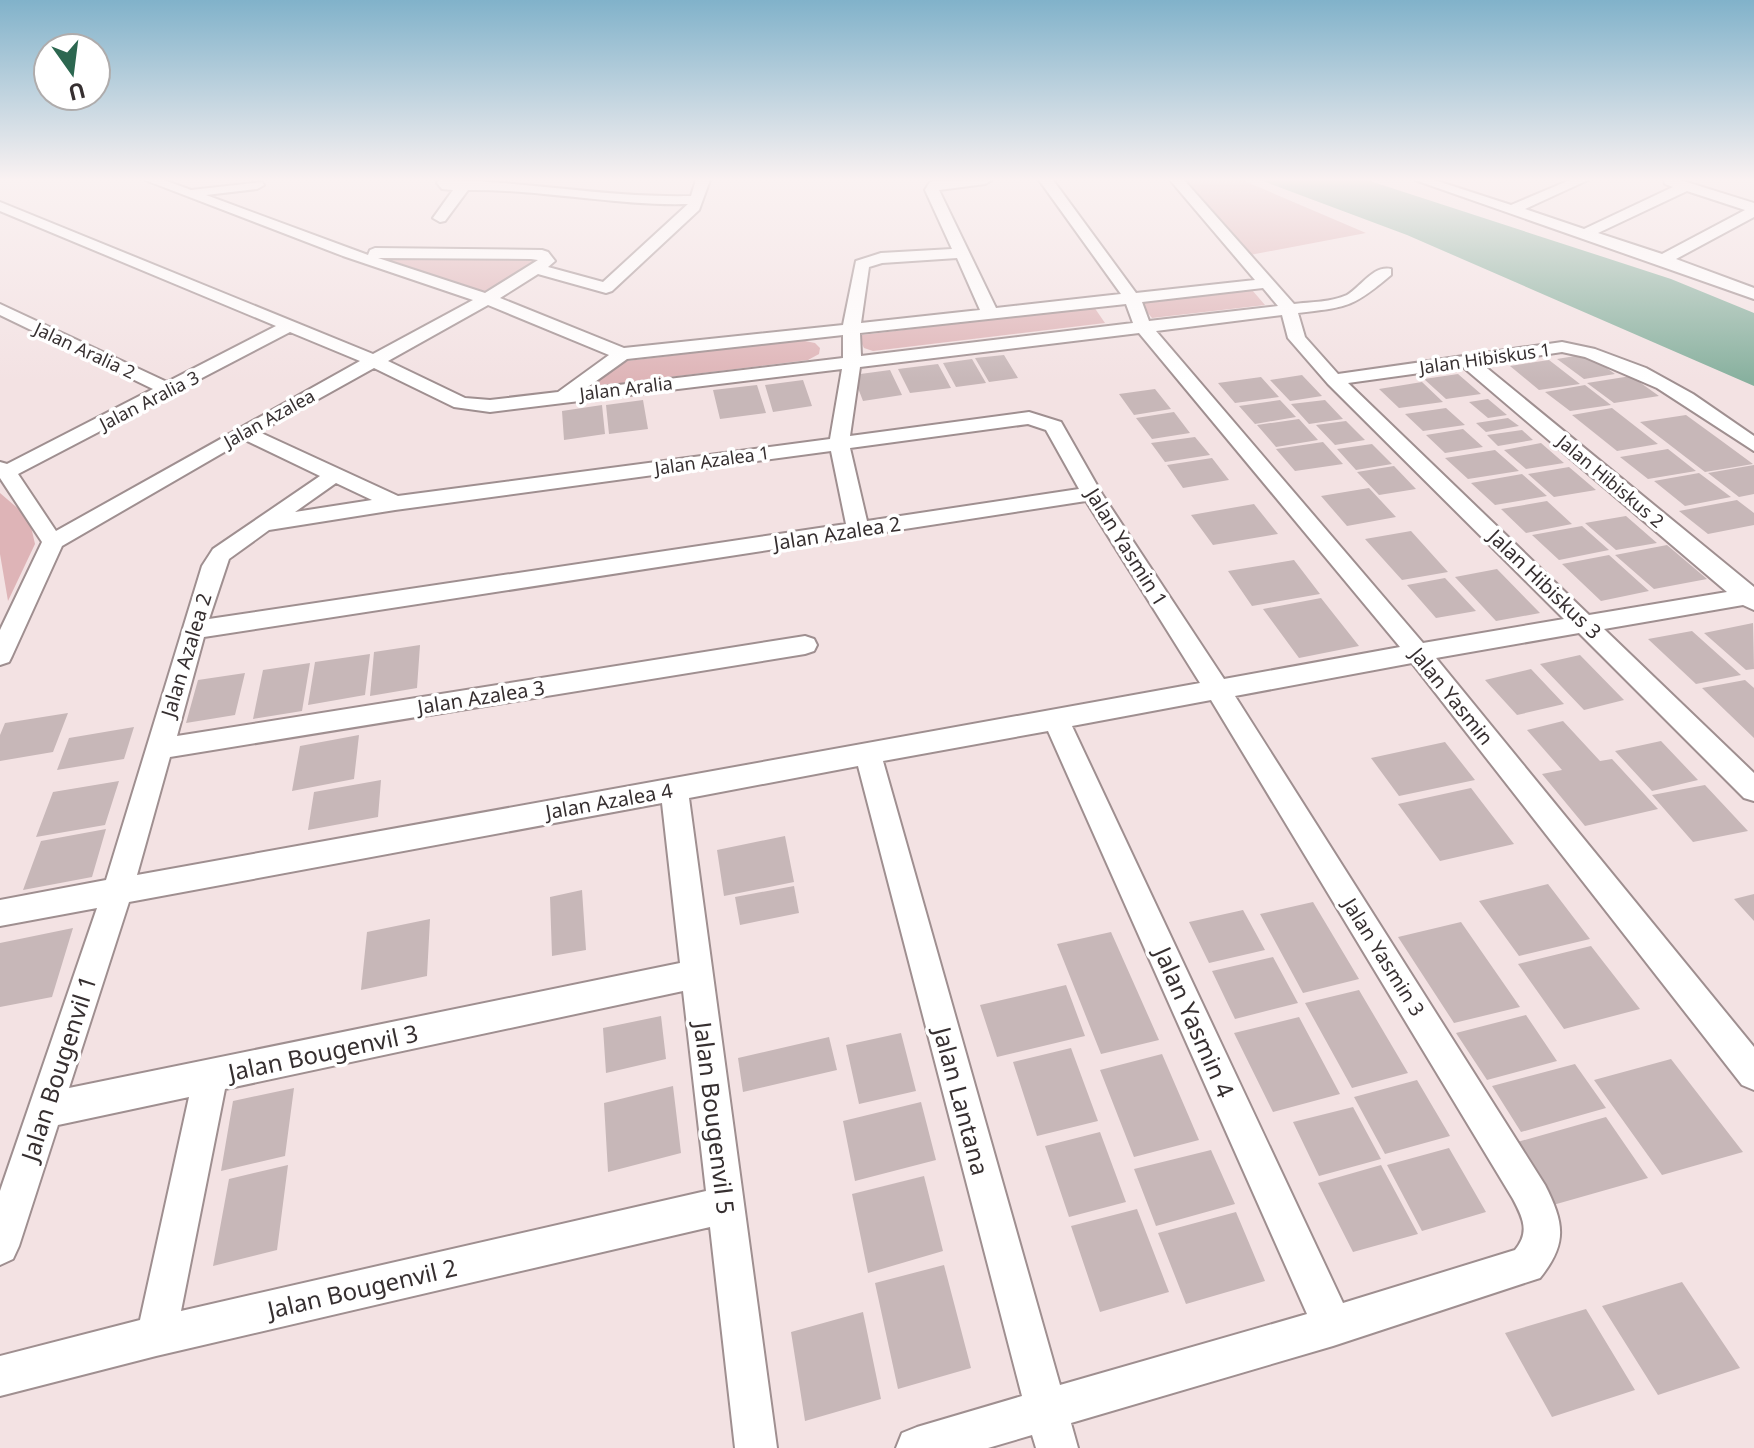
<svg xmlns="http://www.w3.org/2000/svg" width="1754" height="1448" font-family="'Noto Sans',sans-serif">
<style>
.green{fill:#deb4b7}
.water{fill:#87b09e}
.building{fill:#c7b7b8}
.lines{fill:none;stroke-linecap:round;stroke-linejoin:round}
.minor-casing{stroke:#9f8f90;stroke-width:4}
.minor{fill:#fff;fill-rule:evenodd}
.labels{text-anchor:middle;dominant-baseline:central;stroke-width:7;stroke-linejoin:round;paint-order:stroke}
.far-street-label{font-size:18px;fill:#362f30;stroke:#fff}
.street-label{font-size:20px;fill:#362f30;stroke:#fff}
.near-street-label{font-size:24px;fill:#362f30;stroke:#fff}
</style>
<rect width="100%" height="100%" fill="#f3e2e3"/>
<path class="green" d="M1180,180H1242L1366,233L1250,255Z
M536,256L540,260L536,266L480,293L371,257Z
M1252,290L1265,305L1152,318L1139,302Z
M1094,307L1105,323L873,351L864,348L860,340L862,335Z
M800,340L815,343L820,348L819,354L808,360L596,386L591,383L627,361Z
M0,493L29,518L35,544L8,601L0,554Z"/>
<path class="water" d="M1260,180H1367L1671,279L1754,313V386L1407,235Z"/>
<path class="building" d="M1587,354L1615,374L1584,379L1557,359Z
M1004,355L1018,378L989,382L975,358Z
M972,359L986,383L956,387L943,363Z
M1549,360L1580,384L1539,390L1510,366Z
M938,364L951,388L910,393L898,369Z
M890,370L902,395L863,401L853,375Z
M1458,374L1481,394L1446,399L1424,379Z
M1302,375L1322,396L1290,401L1270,380Z
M1631,376L1659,396L1614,403L1587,383Z
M1261,377L1279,397L1235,403L1218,383Z
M803,380L812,406L773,412L765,385Z
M1422,382L1443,402L1399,408L1379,389Z
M757,385L766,413L720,419L713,390Z
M1585,385L1611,405L1570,411L1545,392Z
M1155,389L1171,409L1134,415L1119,394Z
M1488,399L1507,415L1488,418L1469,402Z
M643,400L648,429L609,434L606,405Z
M1280,400L1296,417L1255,424L1239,406Z
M1325,400L1343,419L1309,424L1291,404Z
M602,405L605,434L564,440L562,411Z
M1446,408L1465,425L1423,431L1405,414Z
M1612,408L1658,444L1617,451L1572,415Z
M1174,412L1190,433L1152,439L1136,418Z
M1686,415L1719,439L1753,464L1705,472L1640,422Z
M1508,418L1519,426L1486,432L1476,423Z
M1299,419L1318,440L1276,447L1257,425Z
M1346,421L1365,440L1335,445L1316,425Z
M1463,429L1483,447L1445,453L1426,435Z
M1522,430L1533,440L1498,446L1487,435Z
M1195,437L1210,455L1165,462L1151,443Z
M1323,442L1343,464L1295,471L1276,449Z
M1541,443L1564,463L1526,469L1504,450Z
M1372,444L1392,464L1356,470L1337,449Z
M1668,449L1696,471L1648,479L1620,457Z
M1495,450L1519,471L1468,479L1445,458Z
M1212,458L1229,480L1183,488L1167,465Z
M1754,465V494L1739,497L1708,473Z
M1394,466L1416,489L1379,495L1357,472Z
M1569,467L1596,490L1554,497L1528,474Z
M1699,473L1731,497L1685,506L1654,481Z
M1522,474L1547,496L1495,505L1471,483Z
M1369,488L1396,517L1347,526L1321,496Z
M1737,500L1754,513V525L1708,534L1679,511Z
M1547,501L1572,524L1526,533L1501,509Z
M1254,504L1278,534L1213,545L1191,515Z
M1626,516L1657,543L1616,550L1585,523Z
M1582,526L1609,550L1559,560L1532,535Z
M1411,531L1448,572L1402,580L1365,539Z
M1667,545L1707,579L1654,589L1615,555Z
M1609,555L1649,591L1601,601L1562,564Z
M1294,560L1320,594L1252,606L1228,571Z
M1497,569L1540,613L1496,621L1455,577Z
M1445,578L1476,611L1436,618L1407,585Z
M1321,598L1359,646L1299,658L1263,609Z
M1753,623L1754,669L1746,670L1704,633Z
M1692,631L1741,675L1696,684L1648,639Z
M420,645L417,688L370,696L374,652Z
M370,654L365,695L308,705L315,662Z
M1580,655L1624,700L1584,710L1540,664Z
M310,663L302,711L253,719L263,670Z
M1531,669L1564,704L1517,715L1485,680Z
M245,673L235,715L186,723L198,680Z
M1745,680L1754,688V738L1702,688Z
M68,713L53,752L0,761V735L5,723Z
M1563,721L1600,761L1612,759L1658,809L1585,826L1542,774L1562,770L1527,730Z
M134,727L124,759L57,770L69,738Z
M359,735L354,779L292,791L300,746Z
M1661,741L1698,780L1652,791L1615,751Z
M1445,742L1475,780L1399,796L1371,758Z
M381,780L378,817L308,830L314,792Z
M119,781L105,825L36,837L53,792Z
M1705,785L1748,831L1693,842L1652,795Z
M1471,788L1514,844L1440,861L1398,804Z
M106,829L92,877L23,890L41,841Z
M785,836L794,882L724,896L717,850Z
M1548,884L1590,939L1519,956L1479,901Z
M794,886L799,913L740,925L735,897Z
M582,890L586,950L552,956L550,897Z
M1754,894V921L1734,899Z
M1313,902L1359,979L1303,993L1260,914Z
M1243,910L1265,950L1209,963L1189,922Z
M430,919L427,976L361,990L367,932Z
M1461,922L1520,1007L1454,1023L1398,937Z
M73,928L52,997L0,1007V943Z
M1111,932L1159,1040L1101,1054L1057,944Z
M1591,946L1640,1009L1564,1029L1518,964Z
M1273,957L1298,1003L1235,1019L1212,971Z
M1066,985L1085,1036L997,1057L980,1005Z
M1359,990L1408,1073L1352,1088L1305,1003Z
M1526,1015L1557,1061L1487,1080L1456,1033Z
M661,1016L666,1059L606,1073L603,1028Z
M1299,1017L1340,1094L1273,1112L1234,1033Z
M901,1033L916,1091L859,1104L846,1045Z
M829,1037L837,1070L743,1092L738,1058Z
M1071,1048L1098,1121L1037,1136L1013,1062Z
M1162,1054L1199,1140L1134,1157L1100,1070Z
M1671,1059L1743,1152L1662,1175L1594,1080Z
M1575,1064L1606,1108L1521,1132L1492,1086Z
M1417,1080L1450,1136L1385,1154L1354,1097Z
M673,1086L681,1153L608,1172L604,1103Z
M294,1088L285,1156L221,1171L233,1101Z
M921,1102L936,1160L855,1181L843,1121Z
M1353,1107L1381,1159L1319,1176L1293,1122Z
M1606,1117L1648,1178L1553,1205L1514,1143Z
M1100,1132L1126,1202L1069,1217L1045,1146Z
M1449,1148L1486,1212L1422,1231L1387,1165Z
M1211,1150L1235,1204L1156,1226L1134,1169Z
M288,1165L277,1250L213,1266L229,1179Z
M1381,1165L1418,1234L1353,1252L1318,1183Z
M924,1176L943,1251L868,1273L852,1194Z
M1137,1209L1169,1292L1100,1312L1071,1226Z
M1236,1212L1265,1281L1186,1304L1158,1233Z
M944,1265L971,1368L898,1389L875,1283Z
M1682,1282L1740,1368L1658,1395L1602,1306Z
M1586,1309L1635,1390L1552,1417L1505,1333Z
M863,1312L881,1399L805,1421L791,1332Z"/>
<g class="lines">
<g class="minor-casing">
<path id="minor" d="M145,180H164L191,190L262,182L264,185L257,189L206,195L368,255L370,250L375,248L542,250L548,252L555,261L548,267L603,282L688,204C614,206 542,189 468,190L445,221L440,222L433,218L453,190L442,189L437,183L440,180C518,180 606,198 691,196L696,180H710L699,210L612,291L606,293L538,274L500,298L624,348L843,325L856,261L881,253L952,249L925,190L930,182L935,181L992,180L985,184L939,190L996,308L1121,294L1039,180H1053L1136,293L1255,280L1170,180H1184L1294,304C1311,302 1332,302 1347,295C1361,287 1373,265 1391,269V275C1352,308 1347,307 1298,313L1305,337L1338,374L1562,342L1595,349L1646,368L1693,394L1754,436V451L1657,388L1585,357L1562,352L1482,364L1754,587V610L1743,605L1604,629L1754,773V801L1744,798L1579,633L1436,658L1754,1047V1090L1742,1085L1412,663L1235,696L1545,1185C1564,1223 1568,1243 1540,1278L1333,1346L1071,1423L1078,1448H1036L1032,1435L988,1448H896L902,1433L917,1427L1022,1396L858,766L689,798L777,1448H735L710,1227L156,1356L0,1396V1356L140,1320L189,1097L58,1125L19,1246L13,1259L0,1265V1191L97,908L0,926V900L106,880L202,566L213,549L320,476L245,440L62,546L12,656L9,662L0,665V630L42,542L0,478V462L7,464L153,389L0,315V304L167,382L276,326L0,211V202L373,354L473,300L343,256ZM378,258L531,259L538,260L485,293ZM957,258L980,310L861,323L869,267L882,263ZM1263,288L1278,306L1149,321L1142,302ZM1126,304L1133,323L861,356L860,333ZM488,305L609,355L558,392L490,400L465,398L388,361ZM1282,315L1288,338L1328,384L1564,619L1423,643L1156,331ZM290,332L360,361L56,531L18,474ZM1139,333L1400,647L1224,679L1102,494L1061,422L1029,412L850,436L860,367ZM843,335V358L585,389L627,359ZM1463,367L1727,592L1589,615L1348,383ZM374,368L454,407L490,412L842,369L830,439L398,496L259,432ZM1028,424L1046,430L1079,489L867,521L850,448ZM831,451L846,524L209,619L229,559L269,530L395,510ZM336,483L372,500L295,512ZM1086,501L1200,683L137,875L170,757L805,654L814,651L817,645L814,639L805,636L177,736L204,637ZM1211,700L1513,1199C1523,1218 1530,1232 1515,1250L1343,1303L1072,726ZM1048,731L1307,1314L1060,1385L883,761ZM662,803L680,963L69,1088L129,902ZM683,991L706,1191L181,1311L225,1089Z
M1415,180H1434L1511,205L1570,180H1588L1525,209L1584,229L1673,187L1665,184L1664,180H1680L1754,203V217L1676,259L1754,288V299ZM1687,191L1745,210L1662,254L1598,233Z"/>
</g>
<use href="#minor" class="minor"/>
</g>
<linearGradient id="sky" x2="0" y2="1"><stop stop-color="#81b2ca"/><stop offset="0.47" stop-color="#faf2f2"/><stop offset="1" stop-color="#faf2f2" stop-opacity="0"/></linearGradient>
<rect width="1754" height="382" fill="url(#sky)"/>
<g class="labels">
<g class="far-street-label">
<text transform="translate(85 350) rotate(25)">Jalan Aralia 2</text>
<text transform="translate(1485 358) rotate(-8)">Jalan Hibiskus 1</text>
<text transform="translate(626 388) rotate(-7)">Jalan Aralia</text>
<text transform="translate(149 400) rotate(-27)">Jalan Aralia 3</text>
<text transform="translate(269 418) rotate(-29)">Jalan Azalea</text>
<text transform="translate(712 460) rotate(-8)">Jalan Azalea 1</text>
<text transform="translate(1611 481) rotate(40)">Jalan Hibiskus 2</text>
</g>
<g class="street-label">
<text transform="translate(837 533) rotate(-9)">Jalan Azalea 2</text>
<text transform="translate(1127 547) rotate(58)">Jalan Yasmin 1</text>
<text transform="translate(1545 584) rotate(44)">Jalan Hibiskus 3</text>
<text transform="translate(186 655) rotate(-73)">Jalan Azalea 2</text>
<text transform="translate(1452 696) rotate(51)">Jalan Yasmin</text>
<text transform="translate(481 697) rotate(-9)">Jalan Azalea 3</text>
<text transform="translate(609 801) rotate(-10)">Jalan Azalea 4</text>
<text transform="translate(1384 957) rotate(58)">Jalan Yasmin 3</text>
</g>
<g class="near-street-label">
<text transform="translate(1195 1022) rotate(66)">Jalan Yasmin 4</text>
<text transform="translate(323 1052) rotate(-12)">Jalan Bougenvil 3</text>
<text transform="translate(58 1068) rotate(-72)">Jalan Bougenvil 1</text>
<text transform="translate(962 1101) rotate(75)">Jalan Lantana</text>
<text transform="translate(715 1118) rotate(83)">Jalan Bougenvil 5</text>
<text transform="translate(362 1288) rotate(-13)">Jalan Bougenvil 2</text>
</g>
</g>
<g transform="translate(72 72) rotate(166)"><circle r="38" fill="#ffffff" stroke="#afacac" stroke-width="2"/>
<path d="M0-6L14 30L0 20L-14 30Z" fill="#2c6750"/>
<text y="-12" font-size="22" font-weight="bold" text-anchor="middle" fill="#362f30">U</text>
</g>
</svg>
